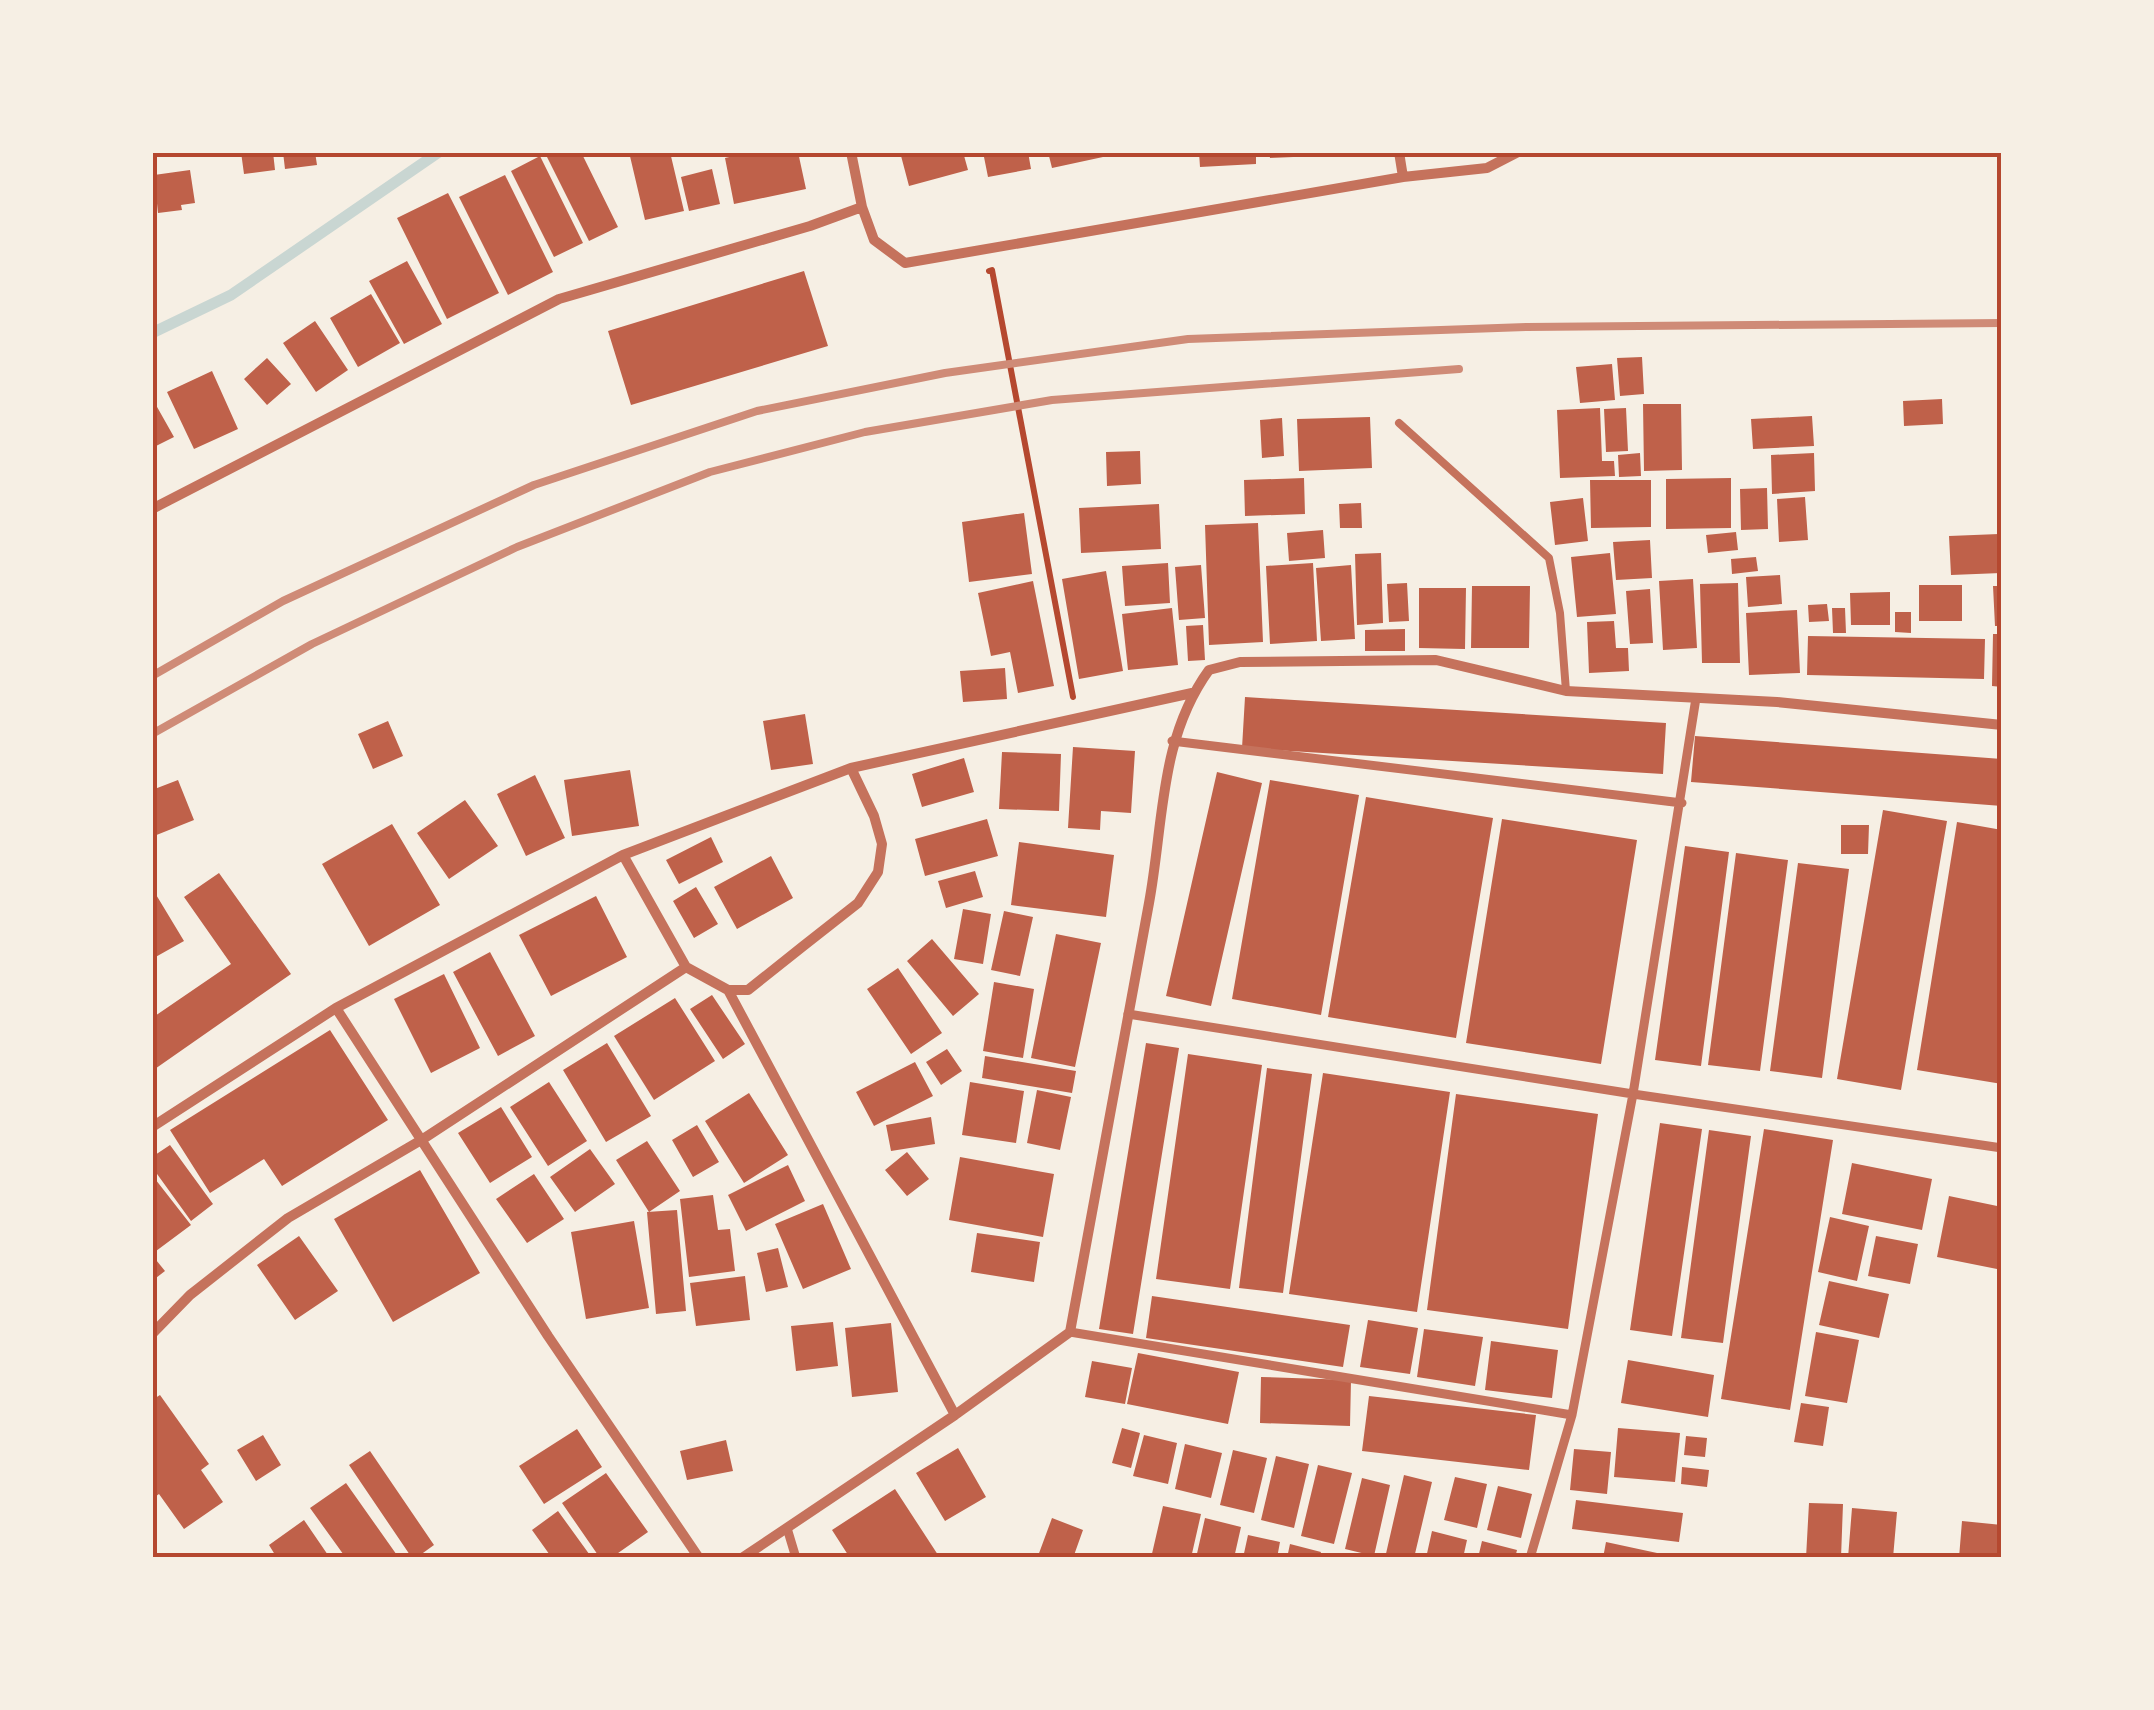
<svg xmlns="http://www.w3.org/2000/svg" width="2154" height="1710" font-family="'Noto Sans',sans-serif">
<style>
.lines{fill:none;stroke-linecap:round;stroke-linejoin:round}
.stream{stroke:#c9d6d2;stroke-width:11}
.building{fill:#bf614a}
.path{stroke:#b5482f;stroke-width:6}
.service{stroke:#c5725c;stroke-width:8}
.pedestrian{stroke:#c5725c;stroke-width:9}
.minor{stroke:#c5725c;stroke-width:10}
.rail{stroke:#cf8b77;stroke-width:8}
.neatline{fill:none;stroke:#b5482f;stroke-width:4}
</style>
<rect width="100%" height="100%" fill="#f6efe4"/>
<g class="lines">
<path class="stream" d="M152,333L231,295L439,152"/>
</g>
<path class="building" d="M241,152H273L275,170L244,174Z
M283,152H315L317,165L285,169Z
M552,152H581L618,227L589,241L546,155Z
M629,152H670L684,211L645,220Z
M751,152H798L806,189L734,204L725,158Z
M900,152H963L968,170L909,186Z
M983,152H1028L1031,169L988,177Z
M1048,152H1102L1103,157L1052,168Z
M1199,152H1256V164L1200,167Z
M1269,152H1317V156L1270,158Z
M540,156L583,243L554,257L511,171Z
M712,169L720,204L689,211L681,177Z
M190,170L195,203L181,205L182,210L158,213L154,175Z
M505,175L553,272L508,295L459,197Z
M448,193L499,293L447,319L397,218Z
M407,261L442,324L404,344L369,281Z
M804,271L828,346L631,405L608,331Z
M371,294L400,343L358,367L330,318Z
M315,321L348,370L316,392L283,343Z
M1642,357L1644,394L1620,396L1617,358Z
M267,358L291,384L267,405L244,379Z
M1612,364L1615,400L1580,403L1576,367Z
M212,371L238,429L194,449L167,392Z
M152,398L174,437L152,448Z
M1942,399L1943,424L1904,426L1903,401Z
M1643,404H1681L1682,470L1644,471Z
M1600,408L1602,461H1614L1615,476L1560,478L1557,410Z
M1626,408L1628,451L1606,452L1604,409Z
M1812,416L1814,446L1753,449L1751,419Z
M1370,417L1372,468L1299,471L1297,419Z
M1282,418L1284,456L1262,458L1260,420Z
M1140,451L1141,484L1107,486L1106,452Z
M1640,453L1641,476L1619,477L1618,455Z
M1814,453L1815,491L1772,494L1771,455Z
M1304,478L1305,514L1245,516L1244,480Z
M1731,478V528L1666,529V479Z
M1590,480H1651V527L1591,528Z
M1767,488L1768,529L1741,530L1740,489Z
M1805,497L1808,540L1779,542L1777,499Z
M1583,498L1588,541L1555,545L1550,502Z
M1361,503L1362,528H1340L1339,504Z
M1159,504L1161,549L1081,553L1079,508Z
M1024,513L1032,574L969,582L962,522Z
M1258,523L1263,642L1209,645L1205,525Z
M1323,530L1325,558L1289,561L1287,533Z
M1736,532L1738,550L1708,553L1706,535Z
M1999,534L2001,573L1951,575L1949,536Z
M1650,540L1652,578L1616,580L1613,542Z
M1381,553L1383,623L1357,625L1355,554Z
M1610,553L1616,614L1577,617L1571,557Z
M1756,557L1758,571L1732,574L1731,559Z
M1168,563L1170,603L1125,606L1122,566Z
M1313,563L1317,641L1270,644L1266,566Z
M1201,565L1205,618L1179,620L1175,567Z
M1351,565L1355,639L1321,641L1316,568Z
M1106,571L1123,671L1079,679L1062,579Z
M1780,575L1782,604L1748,607L1746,577Z
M1693,579L1697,648L1663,650L1659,581Z
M1033,581L1054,686L1018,693L1010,652L991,656L978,593Z
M1407,583L1409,621L1389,622L1387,584Z
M1738,583L1740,663H1702L1700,584Z
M1919,585H1962V621H1919Z
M1472,586H1530L1529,648H1471Z
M1993,586H2002V626H1995Z
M1419,588H1466L1465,649L1419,648Z
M1650,589L1653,643L1630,644L1626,591Z
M1890,592V625H1851L1850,593Z
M1827,604L1829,621L1809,622L1808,605Z
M1172,608L1178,665L1128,670L1122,614Z
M1832,608H1845L1846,633H1833Z
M1797,610L1800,673L1749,675L1746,613Z
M1895,612H1911V633L1895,632Z
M1614,621L1616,648H1628L1629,671L1589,673L1587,622Z
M1203,625L1205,660L1188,661L1186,626Z
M1405,629V651H1365V630Z
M1993,634H2002V687L1992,686Z
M1808,636L1985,639L1984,679L1807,675Z
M1005,668L1007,699L963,702L960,671Z
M1245,697L1666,723L1663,774L1242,748Z
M805,714L813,764L771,770L763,721Z
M388,721L403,756L373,769L358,734Z
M1695,736L2002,759V806L1691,782Z
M1073,747L1135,751L1131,813L1101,811L1100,830L1068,828Z
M1002,752L1061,754L1059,811L999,809Z
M964,758L974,792L922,807L912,774Z
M630,770L639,826L572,836L564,780Z
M1217,772L1262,783L1211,1006L1166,996Z
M535,775L565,838L526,856L497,794Z
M178,780L194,820L154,836L152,790Z
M1270,780L1359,795L1321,1015L1232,999Z
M1366,797L1493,818L1456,1038L1328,1017Z
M465,800L498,846L449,879L417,833Z
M1883,810L1947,821L1901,1090L1837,1079Z
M987,819L998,856L925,876L915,839Z
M1502,819L1637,840L1601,1064L1466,1043Z
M1957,822L2002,830V1084L1917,1070Z
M392,824L440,905L369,946L322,864Z
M1841,825H1869L1868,854H1841Z
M711,837L723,862L679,884L666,860Z
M1019,842L1114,855L1106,917L1011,905Z
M1685,846L1729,852L1701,1066L1655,1060Z
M1736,853L1788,860L1760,1071L1708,1065Z
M771,856L793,898L737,929L714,887Z
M1798,863L1849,869L1822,1078L1770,1071Z
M975,871L983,897L946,908L938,881Z
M219,873L291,974L152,1071V1018L231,964L184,897Z
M696,887L718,924L694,938L673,901Z
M152,888L184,941L152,959Z
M596,896L627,957L551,996L519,935Z
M963,909L991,914L983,964L954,959Z
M1004,911L1033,917L1020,976L991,970Z
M1056,934L1101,943L1075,1067L1031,1058Z
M932,939L979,994L953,1016L907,961Z
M490,952L535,1036L498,1056L453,972Z
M898,968L942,1033L911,1054L867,989Z
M444,974L480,1048L431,1073L394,999Z
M994,982L1034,989L1023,1058L983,1051Z
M712,995L745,1044L723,1059L690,1009Z
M675,998L715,1061L654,1100L614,1036Z
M330,1030L388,1120L282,1186L264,1159L210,1193L170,1130Z
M607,1043L651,1116L606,1142L563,1070Z
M1146,1043L1179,1048L1133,1334L1099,1329Z
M947,1049L962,1071L941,1085L926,1062Z
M1188,1054L1262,1065L1230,1289L1156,1279Z
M985,1056L1076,1071L1072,1093L982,1078Z
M915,1062L933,1096L874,1126L856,1092Z
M1267,1068L1312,1074L1283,1293L1239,1288Z
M1323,1073L1450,1092L1417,1312L1289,1294Z
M549,1082L587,1141L548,1166L510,1107Z
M970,1082L1024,1091L1016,1143L962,1135Z
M1037,1090L1071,1097L1060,1150L1027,1143Z
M749,1093L788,1155L744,1183L705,1121Z
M1456,1094L1598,1114L1568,1329L1427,1310Z
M501,1107L532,1157L490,1183L458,1133Z
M931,1117L935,1144L891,1151L886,1125Z
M1660,1123L1702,1129L1672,1336L1630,1330Z
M697,1125L719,1162L693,1177L672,1140Z
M1764,1129L1833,1140L1790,1410L1721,1399Z
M1709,1130L1751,1136L1723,1343L1681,1338Z
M647,1141L680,1191L649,1212L616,1160Z
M170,1145L213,1204L191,1221L152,1167V1157Z
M590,1149L615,1184L575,1212L550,1177Z
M907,1152L929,1179L907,1196L885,1170Z
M960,1157L1054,1174L1043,1237L949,1220Z
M1852,1163L1932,1179L1922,1230L1842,1214Z
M788,1165L805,1201L746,1231L728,1195Z
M420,1170L480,1273L393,1322L334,1219Z
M534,1174L564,1219L527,1243L496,1199Z
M152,1175L191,1225L152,1254Z
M713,1195L718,1230L730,1229L735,1271L689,1277L680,1199Z
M1949,1196L2002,1207V1270L1937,1257Z
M823,1204L851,1269L803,1289L775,1224Z
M677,1210L686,1311L656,1314L647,1212Z
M1830,1217L1869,1226L1857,1281L1818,1272Z
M634,1221L649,1308L586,1319L571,1232Z
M977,1233L1040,1242L1034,1282L971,1272Z
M299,1236L338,1291L295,1320L257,1265Z
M1876,1236L1918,1244L1910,1284L1868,1276Z
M778,1248L788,1287L766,1292L757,1253Z
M152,1255L165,1271L152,1281Z
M745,1276L750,1320L696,1326L690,1283Z
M1829,1281L1889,1294L1879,1338L1819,1325Z
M1152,1296L1350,1325L1343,1367L1146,1338Z
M1368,1320L1418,1328L1410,1374L1360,1367Z
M833,1322L838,1366L796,1371L791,1326Z
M891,1323L898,1392L852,1397L845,1328Z
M1424,1329L1483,1337L1475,1386L1417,1377Z
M1816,1332L1859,1340L1847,1403L1805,1396Z
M1491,1341L1558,1350L1552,1398L1485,1390Z
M1138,1353L1239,1372L1228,1424L1127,1404Z
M1628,1360L1714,1375L1708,1417L1621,1403Z
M1092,1361L1132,1368L1125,1404L1085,1397Z
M1261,1377L1351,1380L1350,1426L1260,1423Z
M160,1395L209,1464L201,1470L223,1502L184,1529L159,1494L152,1499V1400Z
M1369,1396L1536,1415L1529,1470L1362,1451Z
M1801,1403L1829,1407L1823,1446L1794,1442Z
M1122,1428L1140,1433L1131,1468L1112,1463Z
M1618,1428L1680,1433L1675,1482L1614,1477Z
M577,1429L602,1467L544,1504L519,1466Z
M263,1435L281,1465L256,1481L237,1450Z
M1144,1435L1177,1443L1168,1484L1133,1476Z
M1686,1436L1707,1438L1705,1457L1684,1455Z
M726,1440L733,1471L687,1480L680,1451Z
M1185,1444L1222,1453L1211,1498L1175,1489Z
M958,1448L986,1497L945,1521L916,1473Z
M1574,1449L1611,1452L1607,1494L1570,1490Z
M1233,1450L1267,1458L1254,1513L1220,1505Z
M370,1451L434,1545L416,1558H412L349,1465Z
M1276,1456L1309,1464L1294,1528L1261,1520Z
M1318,1465L1352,1473L1334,1544L1301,1536Z
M1682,1467L1709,1470L1707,1487L1681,1484Z
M606,1473L648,1532L611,1558H600L562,1503Z
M1404,1475L1432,1482L1414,1558H1385Z
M1455,1477L1487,1484L1477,1528L1444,1520Z
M1362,1478L1390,1485L1374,1556L1345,1549Z
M346,1483L399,1558H346L310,1508Z
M1498,1486L1532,1494L1521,1538L1487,1530Z
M895,1489L940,1558H850L832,1530Z
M1576,1500L1683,1513L1679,1542L1572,1529Z
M1809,1503L1843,1504L1841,1558H1806Z
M1163,1506L1201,1514L1191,1558H1151Z
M1852,1508L1897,1512L1893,1558H1848Z
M558,1511L592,1558H552L532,1530Z
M1052,1518L1083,1530L1073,1558L1038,1556Z
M1205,1518L1241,1527L1234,1558H1196Z
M304,1520L330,1558H277L269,1545Z
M1962,1521L2002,1525V1558H1959Z
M1432,1531L1467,1540L1463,1558H1426Z
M1248,1535L1280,1542L1277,1558H1243Z
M1482,1541L1517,1550L1515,1558H1478Z
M1606,1542L1671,1556V1558H1603Z
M1290,1544L1321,1552L1319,1558H1287Z"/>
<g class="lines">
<path class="path" d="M989,271L992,270L1073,697"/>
<path class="service" d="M1399,423L1549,558L1560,613L1566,691"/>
<path class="pedestrian" d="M1172,741L1682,803
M1128,1014L1633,1094L2002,1148
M1070,1332L1572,1415
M787,1528L796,1558
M1530,1558L1572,1415L1633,1094L1696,698"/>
<path class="minor" d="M1399,152L1403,177
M862,207L874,240L905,263L1403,177L1487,168L1518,152
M152,509L559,299L810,226L862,207L851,152
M623,855L686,967L728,990L955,1415
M728,990H748L802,947L858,903L878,872L882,844L874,816L851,768
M336,1008L548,1336L699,1558
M152,1127L336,1008L623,855L851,768L1192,693
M152,1334L190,1295L288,1218L423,1139L686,967
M742,1558L955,1415L1070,1332C1096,1189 1122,1046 1149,903C1164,822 1159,739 1209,670L1240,662L1436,660L1566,691L1777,702L2002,725"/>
<path class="rail" d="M152,676L283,601L534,485L757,411L945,373L1188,339L1527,327L2002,323
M152,734L312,644L517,547L710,472L865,432L1052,400L1459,369"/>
</g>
<rect width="2154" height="1710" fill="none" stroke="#f6efe4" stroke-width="310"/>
<rect x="155" y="155" width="1844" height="1400" class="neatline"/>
</svg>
